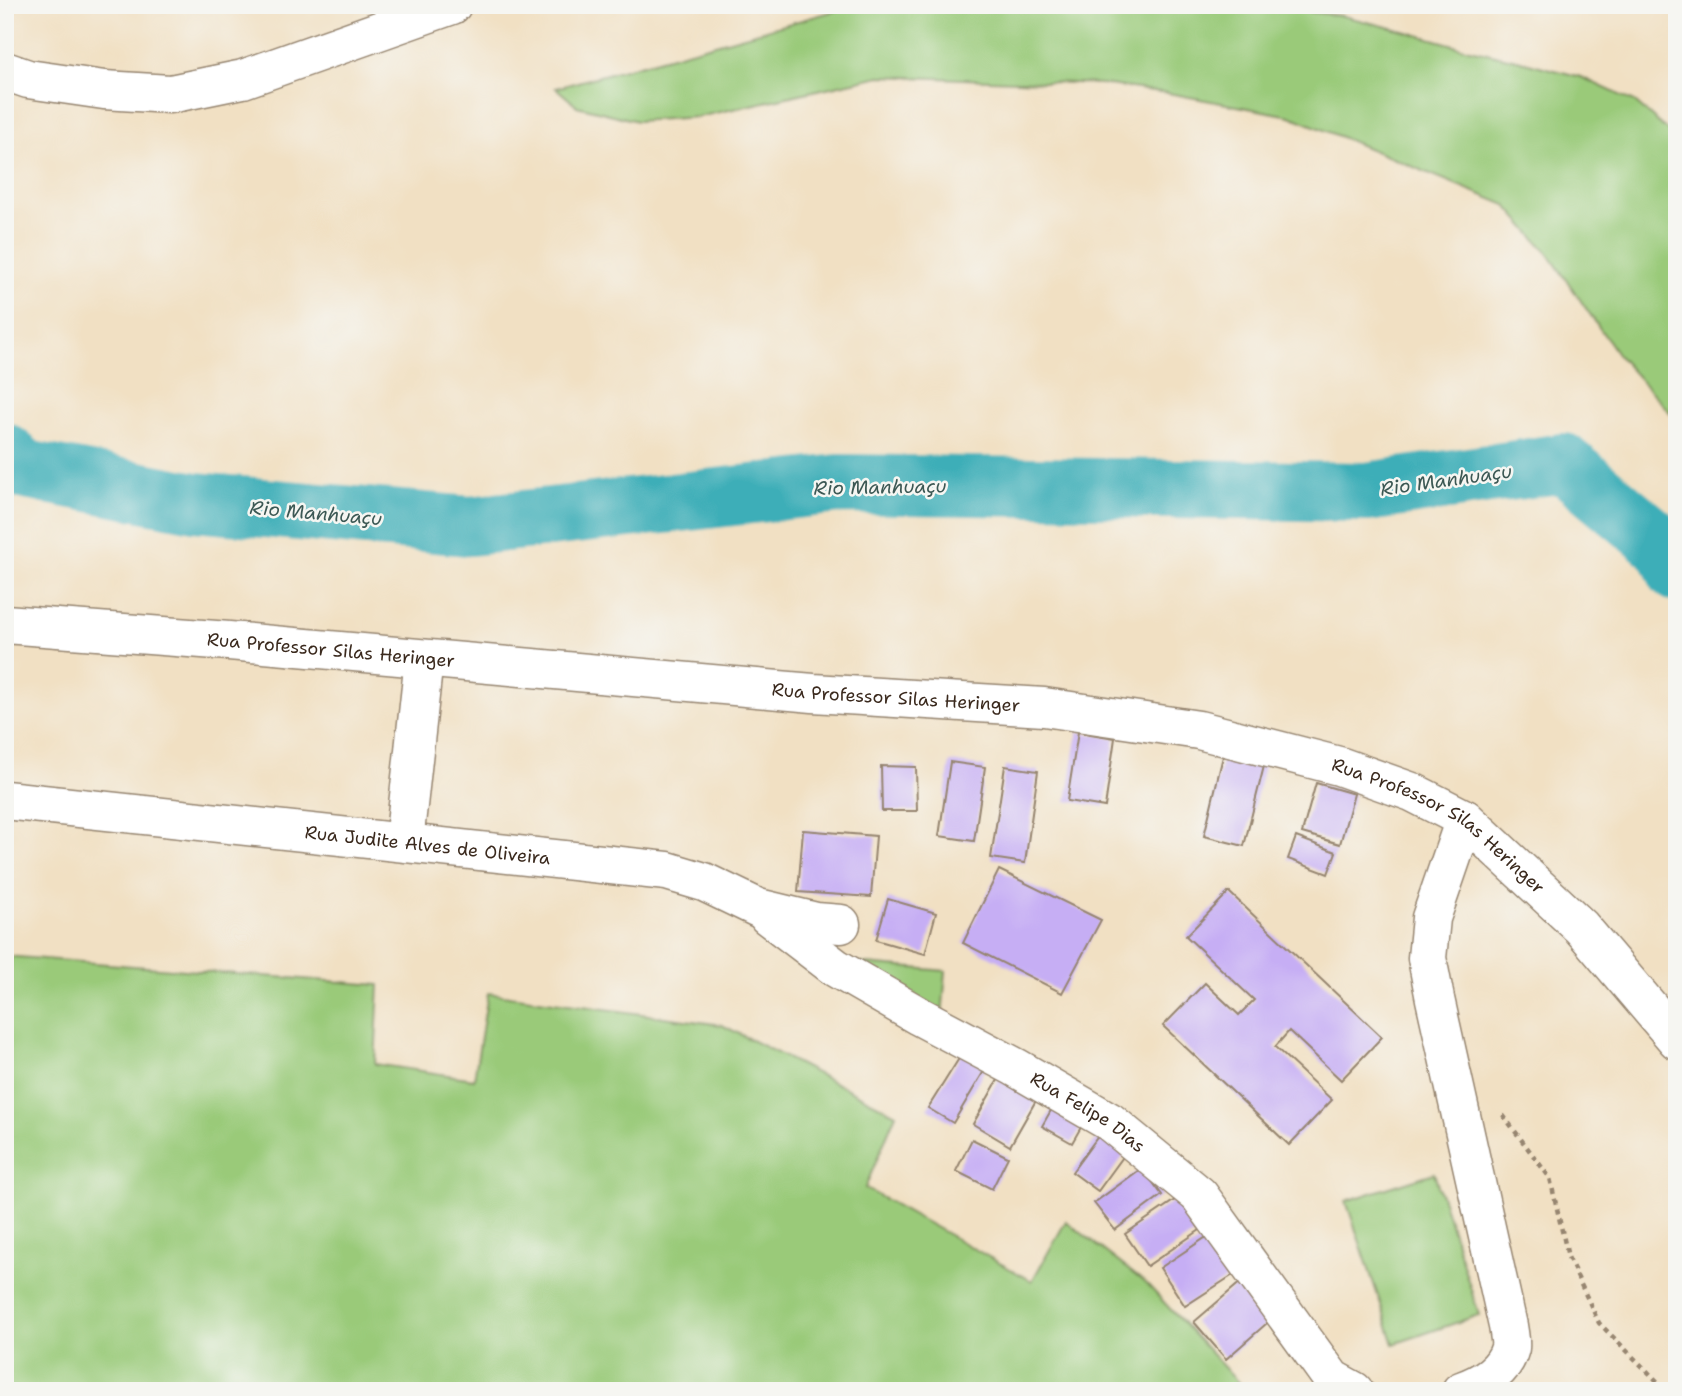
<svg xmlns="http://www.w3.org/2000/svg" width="1682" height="1396" font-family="'Shantell Sans',sans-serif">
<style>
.green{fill:#9aca79;stroke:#6a7a4c;stroke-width:2}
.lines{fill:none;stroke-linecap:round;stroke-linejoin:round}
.river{stroke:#3eaeb8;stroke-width:60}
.building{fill:#c6aef4}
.minor-casing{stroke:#968570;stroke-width:41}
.major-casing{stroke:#968570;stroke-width:41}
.path{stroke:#968570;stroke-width:4.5;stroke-dasharray:5 5;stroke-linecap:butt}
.minor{stroke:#fff;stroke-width:38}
.major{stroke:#fff;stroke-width:38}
.labels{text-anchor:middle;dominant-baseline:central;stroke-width:5;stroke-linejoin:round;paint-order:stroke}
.street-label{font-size:18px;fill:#3b2a1e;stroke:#f6f6f2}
.water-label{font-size:19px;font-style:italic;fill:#3c5854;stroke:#f6f6f2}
</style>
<rect width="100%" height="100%" fill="#f6f6f2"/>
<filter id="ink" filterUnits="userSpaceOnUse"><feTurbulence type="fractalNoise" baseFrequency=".0143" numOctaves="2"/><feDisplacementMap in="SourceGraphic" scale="14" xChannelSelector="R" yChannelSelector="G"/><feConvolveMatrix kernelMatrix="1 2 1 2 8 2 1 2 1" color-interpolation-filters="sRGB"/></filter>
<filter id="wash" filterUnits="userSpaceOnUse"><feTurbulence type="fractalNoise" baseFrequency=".00686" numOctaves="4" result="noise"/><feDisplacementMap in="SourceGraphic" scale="28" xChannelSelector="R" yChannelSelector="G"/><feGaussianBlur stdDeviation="1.57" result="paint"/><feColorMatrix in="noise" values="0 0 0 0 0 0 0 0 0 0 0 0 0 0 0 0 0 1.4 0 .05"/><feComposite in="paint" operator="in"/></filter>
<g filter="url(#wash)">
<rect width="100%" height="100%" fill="#f1e0c3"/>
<path class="green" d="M880,5H1219L1285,9L1343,16L1404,31L1461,47L1521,61L1581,77L1635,102L1677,139V420L1620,358L1548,253L1506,205L1290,116L1168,93L1101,84L880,76L698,117L637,121L577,106L556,88L845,8Z
M5,956L379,985L375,1064L474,1079L488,993L722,1025L896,1114L865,1188L1032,1281L1066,1221L1148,1285L1246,1391H5Z
M843,962L946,971L940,1039Z
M1434,1173L1479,1315L1394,1344L1346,1201Z"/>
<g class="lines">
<path class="river" d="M5,453L26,470L195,502L470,526L839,484L1367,492L1564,463L1667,549L1677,572"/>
</g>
<g id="blocks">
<path class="building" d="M1078,732L1115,738L1105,807L1067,801Z
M1223,756L1264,766L1244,846L1204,836Z
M950,762L985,767L974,841L939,836Z
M881,766L916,767L917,811H882Z
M1005,766L1038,771L1025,863L991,858Z
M1316,783L1354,794L1340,844L1302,833Z
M803,830L876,836L871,897L798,892Z
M1296,837L1336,852L1328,874L1288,859Z
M999,870L1101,920L1062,993L963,943Z
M1229,892L1382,1037L1341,1080L1289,1031L1275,1047L1332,1100L1289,1145L1163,1026L1205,983L1239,1015L1254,1000L1186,936Z
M888,899L936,913L925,954L876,940Z
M963,1052L987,1066L953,1123L928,1108Z
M1002,1073L1039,1095L1010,1146L973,1124Z
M1054,1105L1084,1122L1072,1143L1042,1126Z
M1099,1135L1125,1154L1098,1191L1072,1172Z
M972,1139L1008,1157L992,1189L956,1171Z
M1142,1168L1162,1195L1115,1230L1094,1203Z
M1178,1198L1200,1230L1147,1266L1125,1234Z
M1208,1236L1233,1275L1185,1306L1160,1268Z
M1242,1281L1274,1317L1226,1359L1194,1322Z"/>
</g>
</g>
<g filter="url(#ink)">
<use href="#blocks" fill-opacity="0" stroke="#968570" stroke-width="2"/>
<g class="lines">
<g class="minor-casing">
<g id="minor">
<path id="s1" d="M5,624L229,641L813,693L1044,707L1199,730L1339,766L1412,792L1465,819L1581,927L1677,1040"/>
<path id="s2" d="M5,800L667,871L704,882L758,908L816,922L841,924"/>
<path d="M404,842L424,659"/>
<path id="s3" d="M768,916L836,968L919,1016L1015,1067L1110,1122L1199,1195L1332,1379L1354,1391"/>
<path d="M1461,1391C1481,1384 1504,1371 1510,1348C1511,1342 1509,1333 1508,1326L1435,999L1427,958L1431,918L1465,819"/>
</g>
</g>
<g class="major-casing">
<path id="major" d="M5,71L28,79L104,90L170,94L243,79L452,5"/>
</g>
<path class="path" d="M1503,1115L1550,1178L1568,1257L1599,1323L1667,1391"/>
<use href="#minor" class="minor"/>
<use href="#major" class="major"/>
</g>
</g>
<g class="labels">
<g class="street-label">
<text stroke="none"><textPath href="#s1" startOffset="327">Rua Professor Silas Heringer</textPath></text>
<text stroke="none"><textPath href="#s1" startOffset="894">Rua Professor Silas Heringer</textPath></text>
<text stroke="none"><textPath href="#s1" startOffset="1461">Rua Professor Silas Heringer</textPath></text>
<text stroke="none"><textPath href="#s2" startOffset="425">Rua Judite Alves de Oliveira</textPath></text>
<text stroke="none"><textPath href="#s3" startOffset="376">Rua Felipe Dias</textPath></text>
</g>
<g class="water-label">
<text transform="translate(1446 480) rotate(-8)">Rio Manhuaçu</text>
<text transform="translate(880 487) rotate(-1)">Rio Manhuaçu</text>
<text transform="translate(316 513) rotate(5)">Rio Manhuaçu</text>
</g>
</g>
<rect width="1682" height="1396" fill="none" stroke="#f6f6f2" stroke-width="28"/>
</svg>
